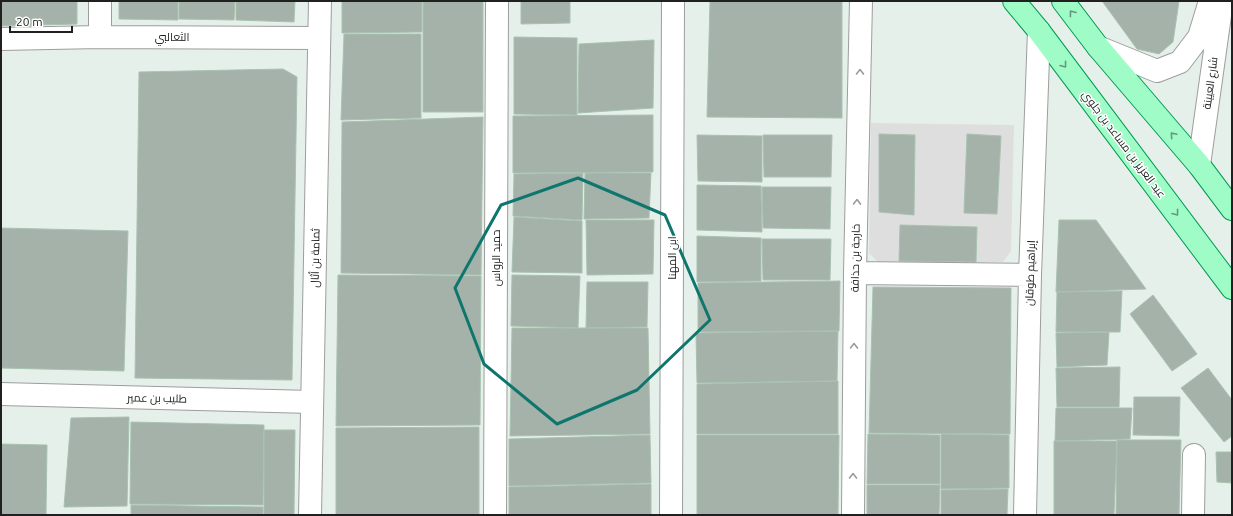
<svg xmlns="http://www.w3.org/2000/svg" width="1233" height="516" font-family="Ubuntu,Cairo,sans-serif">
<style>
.residential{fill:#dddedd}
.building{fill:#a5b2a9;stroke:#a8c2b0}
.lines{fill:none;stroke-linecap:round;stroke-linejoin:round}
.street-casing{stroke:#9d9d9d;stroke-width:24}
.primary-casing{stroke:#009b52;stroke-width:24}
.street{stroke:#fff;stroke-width:22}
.primary{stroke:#a0fcc7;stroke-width:22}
.oneway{stroke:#66997c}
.oneway2{stroke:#9b9b9b}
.marked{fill:none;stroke:#0f766e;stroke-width:3;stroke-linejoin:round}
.labels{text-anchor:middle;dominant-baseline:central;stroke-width:3;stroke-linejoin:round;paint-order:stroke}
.street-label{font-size:11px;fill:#202020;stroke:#fff}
</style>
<rect width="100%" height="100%" fill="#e6f0eb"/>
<path class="residential" d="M871,123L1014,125L1011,251L1003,262L879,263L869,253Z"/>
<path class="building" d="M1,1H77V24L1,26Z
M119,1H178V20L119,19Z
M179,1H235L234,20L179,19Z
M236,1H295L294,22L236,20Z
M342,1H422V32L342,33Z
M423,1H483V112H423Z
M521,1H570V23L521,24Z
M710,1H842V118L707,117Z
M1102,1H1179L1173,42L1159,54L1137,49Z
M344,34H421V118L341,120Z
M514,37L577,38V115L514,114Z
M654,40L653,108L578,113L579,44Z
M283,69L297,77L292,380L135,378L139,72Z
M653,115V172L513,173V116Z
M483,117L481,275L341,273L342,122Z
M879,134L915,135L914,215L879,212Z
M967,134L1001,136L997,214L964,213Z
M697,135L762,136V182L698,181Z
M763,135H832L831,177H764Z
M583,173L582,220L513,216L514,174Z
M585,173H651L649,218L584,219Z
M697,185L761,186L762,232L697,230Z
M762,187H831L830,229L763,228Z
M514,217L582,221V273L512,272Z
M586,220H654L653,274L587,275Z
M1059,220H1096L1146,289L1056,292Z
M900,225L977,227L976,262L899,261Z
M1,228L128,231L124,371L1,368Z
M697,236L761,238V281L697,282Z
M762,239H831L830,280H763Z
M338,275L481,276L480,425L336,426Z
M512,275L580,276L578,328L511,326Z
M840,281L839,331L698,332V283Z
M587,282H648L647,327L586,328Z
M873,287L1011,288L1010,434L869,433Z
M1122,291L1120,332H1056L1057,292Z
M1153,295L1197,354L1172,371L1130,314Z
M512,328H648L650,434L510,436Z
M838,331L837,381L697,383L696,333Z
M1109,332L1107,365L1057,367L1056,333Z
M1120,367L1119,407H1057L1056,368Z
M1208,368L1232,400V436L1224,442L1181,388Z
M838,381V434H697V384Z
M1134,397H1180L1179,436L1133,435Z
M1056,408H1132L1130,439L1055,441Z
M129,417L127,506L64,507L71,418Z
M131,422L264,425L263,505L130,504Z
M479,427V515H336V428Z
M264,430H295L294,515H264Z
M868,434L940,435V484H867Z
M941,434L1009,435V488L941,489Z
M650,435L651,483L509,486V439Z
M697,435H839L838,515H697Z
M1117,440H1181L1179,515H1116Z
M1054,441H1117L1114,515H1054Z
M1,444L47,445L46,515H1Z
M1216,452H1232V483L1217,482Z
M651,484V515H509V487Z
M867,485H940L939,515H867Z
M1008,489L1007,515H941V490Z
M131,505L263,507V515H131Z"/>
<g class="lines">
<g class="street-casing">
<path id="street" d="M100,37V1
M1,39L100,37L319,38
M1098,47L1157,71L1180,62L1199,37L1210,1
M1199,165L1222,1
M855,273L1030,275
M1,394L312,402
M310,515L320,1
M495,515L497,1
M671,515L673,1
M853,515L855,273L861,1
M1025,515L1030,275L1039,31
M1193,515L1194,455"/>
</g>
<g class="primary-casing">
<path id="primary" d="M1014,1L1039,31L1232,288
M1063,1L1098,47L1199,165L1232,209"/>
</g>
<use href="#street" class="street"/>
<use href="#primary" class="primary"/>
</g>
<defs><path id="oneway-chevron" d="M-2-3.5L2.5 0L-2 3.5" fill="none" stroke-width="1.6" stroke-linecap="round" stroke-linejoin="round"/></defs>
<g class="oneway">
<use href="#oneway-chevron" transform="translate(1072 13) rotate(-127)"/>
<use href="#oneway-chevron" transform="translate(1064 65) rotate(53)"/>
<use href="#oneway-chevron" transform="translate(1173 135) rotate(-131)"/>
<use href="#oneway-chevron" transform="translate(1176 213) rotate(53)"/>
</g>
<g class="oneway2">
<use href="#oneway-chevron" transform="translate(860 72) rotate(-89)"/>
<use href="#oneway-chevron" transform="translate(857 202) rotate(-89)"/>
<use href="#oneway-chevron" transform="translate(854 346) rotate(-89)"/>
<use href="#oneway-chevron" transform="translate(853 476) rotate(-89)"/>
</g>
<path class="marked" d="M578,178L665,215L710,320L637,390L557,424L484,364L455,288L501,205Z"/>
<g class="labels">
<g class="street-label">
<text x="172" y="37">الثعالبي</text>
<text transform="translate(1210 83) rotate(-82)">شارع العيينة</text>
<text transform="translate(1124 144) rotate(53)">عبد العزيز بن مساعد بن جلوي</text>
<text transform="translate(315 258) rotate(-89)">ثمامة بن أثال</text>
<text transform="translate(496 258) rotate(-90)">حميد الرواس</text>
<text transform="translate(672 258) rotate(-90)">ابن المهنا</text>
<text transform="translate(855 258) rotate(-89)">خارجة بن حذافة</text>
<text transform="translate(1030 273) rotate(-88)">إبراهيم طوقان</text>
<text transform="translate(157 398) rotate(1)">طليب بن عمير</text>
</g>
</g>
<rect width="1233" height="516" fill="none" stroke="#202020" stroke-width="4"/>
<path d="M10 26v6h62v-6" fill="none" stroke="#202020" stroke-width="2"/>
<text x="16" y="26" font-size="12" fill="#202020" stroke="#ffffff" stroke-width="3" paint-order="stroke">20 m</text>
</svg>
